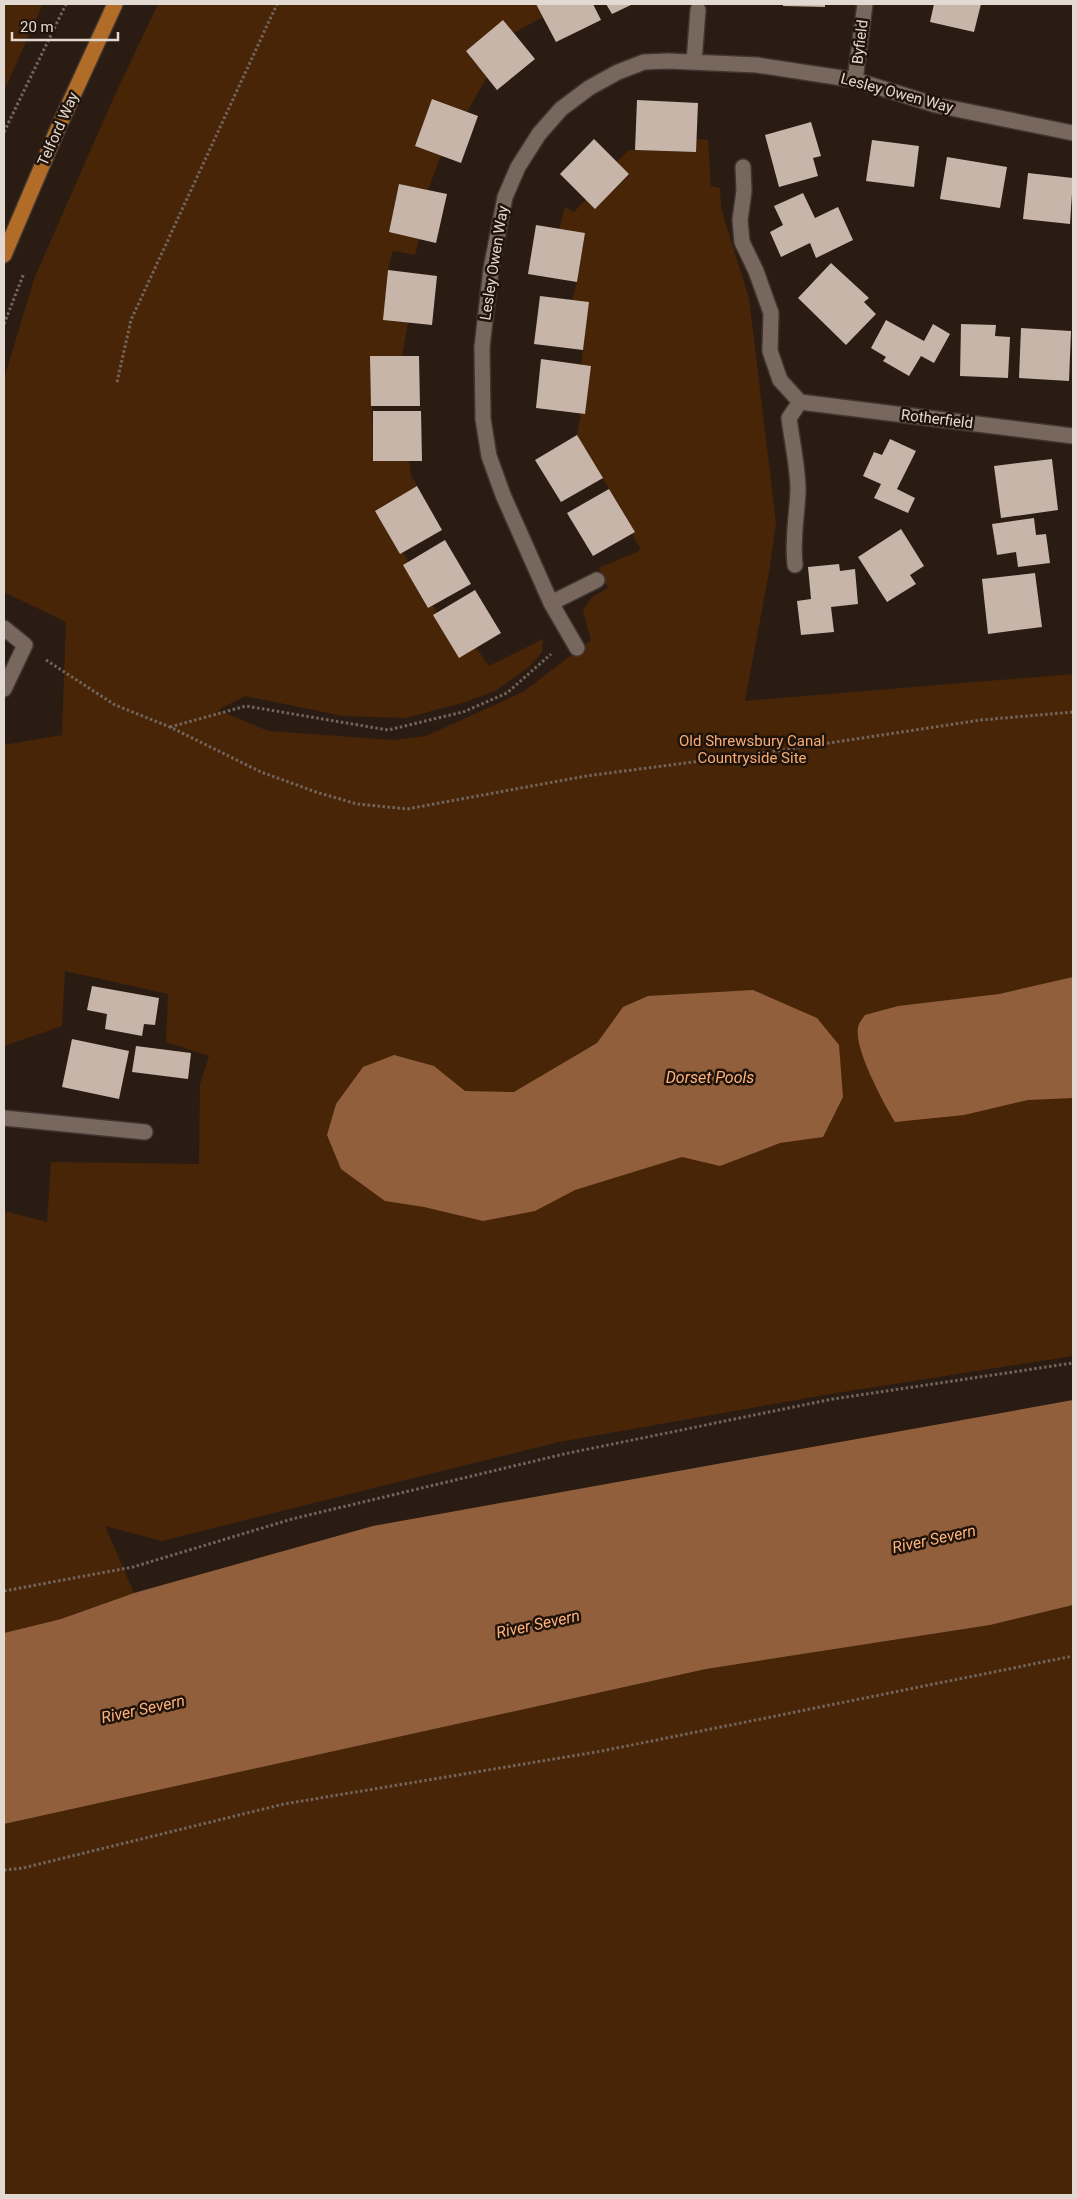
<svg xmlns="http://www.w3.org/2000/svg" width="1077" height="2199" font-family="Roboto,sans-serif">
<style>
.green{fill:#492507}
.water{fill:#915f3b}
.building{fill:#c7b5a9}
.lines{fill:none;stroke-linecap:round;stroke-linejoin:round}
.service-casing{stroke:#403530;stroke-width:18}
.minor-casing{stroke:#403530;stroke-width:18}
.primary-casing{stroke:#403530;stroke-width:18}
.path{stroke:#71655c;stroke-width:3;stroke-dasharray:2.5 2.5;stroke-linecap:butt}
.service{stroke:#78675c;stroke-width:15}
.minor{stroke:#78675c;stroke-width:15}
.primary{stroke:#b16c27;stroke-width:15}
.labels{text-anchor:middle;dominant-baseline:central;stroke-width:5;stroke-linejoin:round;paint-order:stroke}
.street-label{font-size:15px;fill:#e2d9d2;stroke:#20130a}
.park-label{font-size:15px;fill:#f7ac77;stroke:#20130a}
.water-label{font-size:16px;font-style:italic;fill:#feb27d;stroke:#20130a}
</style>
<rect width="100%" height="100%" fill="#2a1c13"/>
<path class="green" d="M4,4H43L4,91Z
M158,4H536L543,17L514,33L503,21L466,51L487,77L467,112L432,99L415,145L441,155L428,190L399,184L389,232L419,239L415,255L393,251L388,270L384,320L408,323L402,356H371L373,461L409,460L411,476L417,486L375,511L400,553L403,552L406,557L428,608L433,605L437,613L434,615L459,658L476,648L489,666L543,639L542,652L529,667L497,690L465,702L406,718L343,716L245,696L218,710L268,731L394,740L426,736L523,692L591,640L583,611L591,598L608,588L599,568L641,550L632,534L634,531L577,435L581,413L585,414L591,366L581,365L589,302L572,300L577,282L585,234L559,229L565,207L574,212L586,199L595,208L629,175L617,162L629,150L696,152V139L708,140L711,186L720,188L721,208L749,298L776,523L769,572L745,701L1073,674V1356L830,1394L559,1442L162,1541L105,1526L134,1593L61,1619L4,1633V1211L47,1222L51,1162L199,1164L200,1084L209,1056L166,1042L168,994L65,971L62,1026L4,1046V745L62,735L66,622L4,592V379L34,279L113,99Z
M1073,1605V2195H4V1824L706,1669L990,1625Z"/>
<path class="water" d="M1073,977V1098L1028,1100L964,1115L895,1122C884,1104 854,1049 858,1028C858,1024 863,1018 865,1015L898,1006L999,994Z
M753,990L817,1018L839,1045L843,1097L823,1137L780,1143L720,1166L682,1157L575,1190L535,1211L483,1221L424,1207L385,1201L341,1169L327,1135L336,1104L363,1067L394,1055L434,1066L465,1091L514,1092L597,1043L623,1007L648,996Z
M1073,1400V1605L990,1625L706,1669L4,1824V1633L61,1619L134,1593L373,1526Z"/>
<path class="building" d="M536,4H593L601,20L556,42Z
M606,4H633L612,14Z
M783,4H825V7L783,6Z
M934,4H981L974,32L930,22Z
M503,20L535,59L497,90L466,51Z
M432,99L478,116L461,163L415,146Z
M637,100L698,103L696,152L635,150Z
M811,122L821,156L813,158L818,176L779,187L765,135Z
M594,139L629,174L595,209L560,174Z
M872,140L919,146L914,187L866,181Z
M947,157L1007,167L1000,208L940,199Z
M1028,173L1073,178L1070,224L1023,219Z
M399,184L447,194L436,243L389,232Z
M803,193L815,218L838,207L853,240L816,258L810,243L781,257L770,232L783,225L774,206Z
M536,225L585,233L577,282L528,274Z
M831,263L869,298L864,302L876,314L846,345L798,298Z
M388,270L437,276L432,325L383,320Z
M540,296L589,302L583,350L534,344Z
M886,320L924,341L933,324L950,334L934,363L921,356L909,376L883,361L886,357L871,348Z
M961,324L996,325L995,336L1010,337L1008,378L960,376Z
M1021,328L1071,331L1069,381L1019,378Z
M370,356H419L420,406H371Z
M541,359L591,366L585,414L536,408Z
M373,411H421L422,461H373Z
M577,435L603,478L561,502L535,460Z
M890,439L916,451L897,489L915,498L908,513L874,498L881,484L863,476L874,452L882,455Z
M1052,459L1058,510L1001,518L994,466Z
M417,486L442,530L400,554L375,511Z
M609,489L635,532L593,556L567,513Z
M1034,518L1036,535L1046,534L1050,563L1018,567L1016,552L997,555L992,524Z
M901,529L924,566L910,575L916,584L887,602L858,557Z
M445,540L471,584L428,608L403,565Z
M839,564L840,571L855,569L858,604L831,607L834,632L801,635L797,601L811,599L808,567Z
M1035,573L1042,627L988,634L982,579Z
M475,590L501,633L459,658L433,615Z
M92,986L159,998L155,1025L144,1024L142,1036L105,1029L107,1014L87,1010Z
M72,1039L129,1051L119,1099L62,1087Z
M136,1046L191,1053L188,1079L132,1072Z"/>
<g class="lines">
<g class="service-casing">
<path id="service" d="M743,167L744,191L740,220L742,242L756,271L771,313L770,351L780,380L800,402L789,418C792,442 798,467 798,491C797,516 792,540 795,565
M4,628L25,645L4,689
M4,1118L145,1132"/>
</g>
<g class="minor-casing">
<path id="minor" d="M694,62L698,10
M855,80L865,4
M800,402L1073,436
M551,603L597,580
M577,648L551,603L503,495L489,456L483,419L482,347L491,269L505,197L518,167L539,134L561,109L589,88L618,72L644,62L668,61L757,65L855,80L936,105L1073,133"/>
</g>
<g class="primary-casing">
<path id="primary" d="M4,255L59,126L115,4"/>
</g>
<path class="path" d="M4,132L66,4
M4,324L24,273
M117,382L131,320L277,4
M46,660L115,705L170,727L261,772L316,792L357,804L407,809L586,776L770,752L981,720L1073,712
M170,727L246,706L388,730L463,712L507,693L551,654
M4,1591L133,1567L292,1519L564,1454L833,1399L1073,1363
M4,1870L23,1868L284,1804L602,1751L1073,1656"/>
<use href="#service" class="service"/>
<use href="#minor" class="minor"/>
<use href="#primary" class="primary"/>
</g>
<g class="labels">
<g class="street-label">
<text transform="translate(860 42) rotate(-83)">Byfield</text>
<text transform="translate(897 93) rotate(15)">Lesley Owen Way</text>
<text transform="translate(58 129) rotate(-66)">Telford Way</text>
<text transform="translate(494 263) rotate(-81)">Lesley Owen Way</text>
<text transform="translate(937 419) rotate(7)">Rotherfield</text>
</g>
<g class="park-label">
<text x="752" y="741">Old Shrewsbury Canal<tspan x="752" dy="17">Countryside Site</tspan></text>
</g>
<g class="water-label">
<text x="710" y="1077">Dorset Pools</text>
<text transform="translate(934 1539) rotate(-12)">River Severn</text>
<text transform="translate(538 1624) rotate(-12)">River Severn</text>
<text transform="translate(143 1709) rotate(-12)">River Severn</text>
</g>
</g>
<rect width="1077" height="2199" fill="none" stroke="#e2d9d2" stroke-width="10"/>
<path d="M12 32v8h106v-8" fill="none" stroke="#e2d9d2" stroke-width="2.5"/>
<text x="20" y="32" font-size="15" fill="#e2d9d2" stroke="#20130a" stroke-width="4" paint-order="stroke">20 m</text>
</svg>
